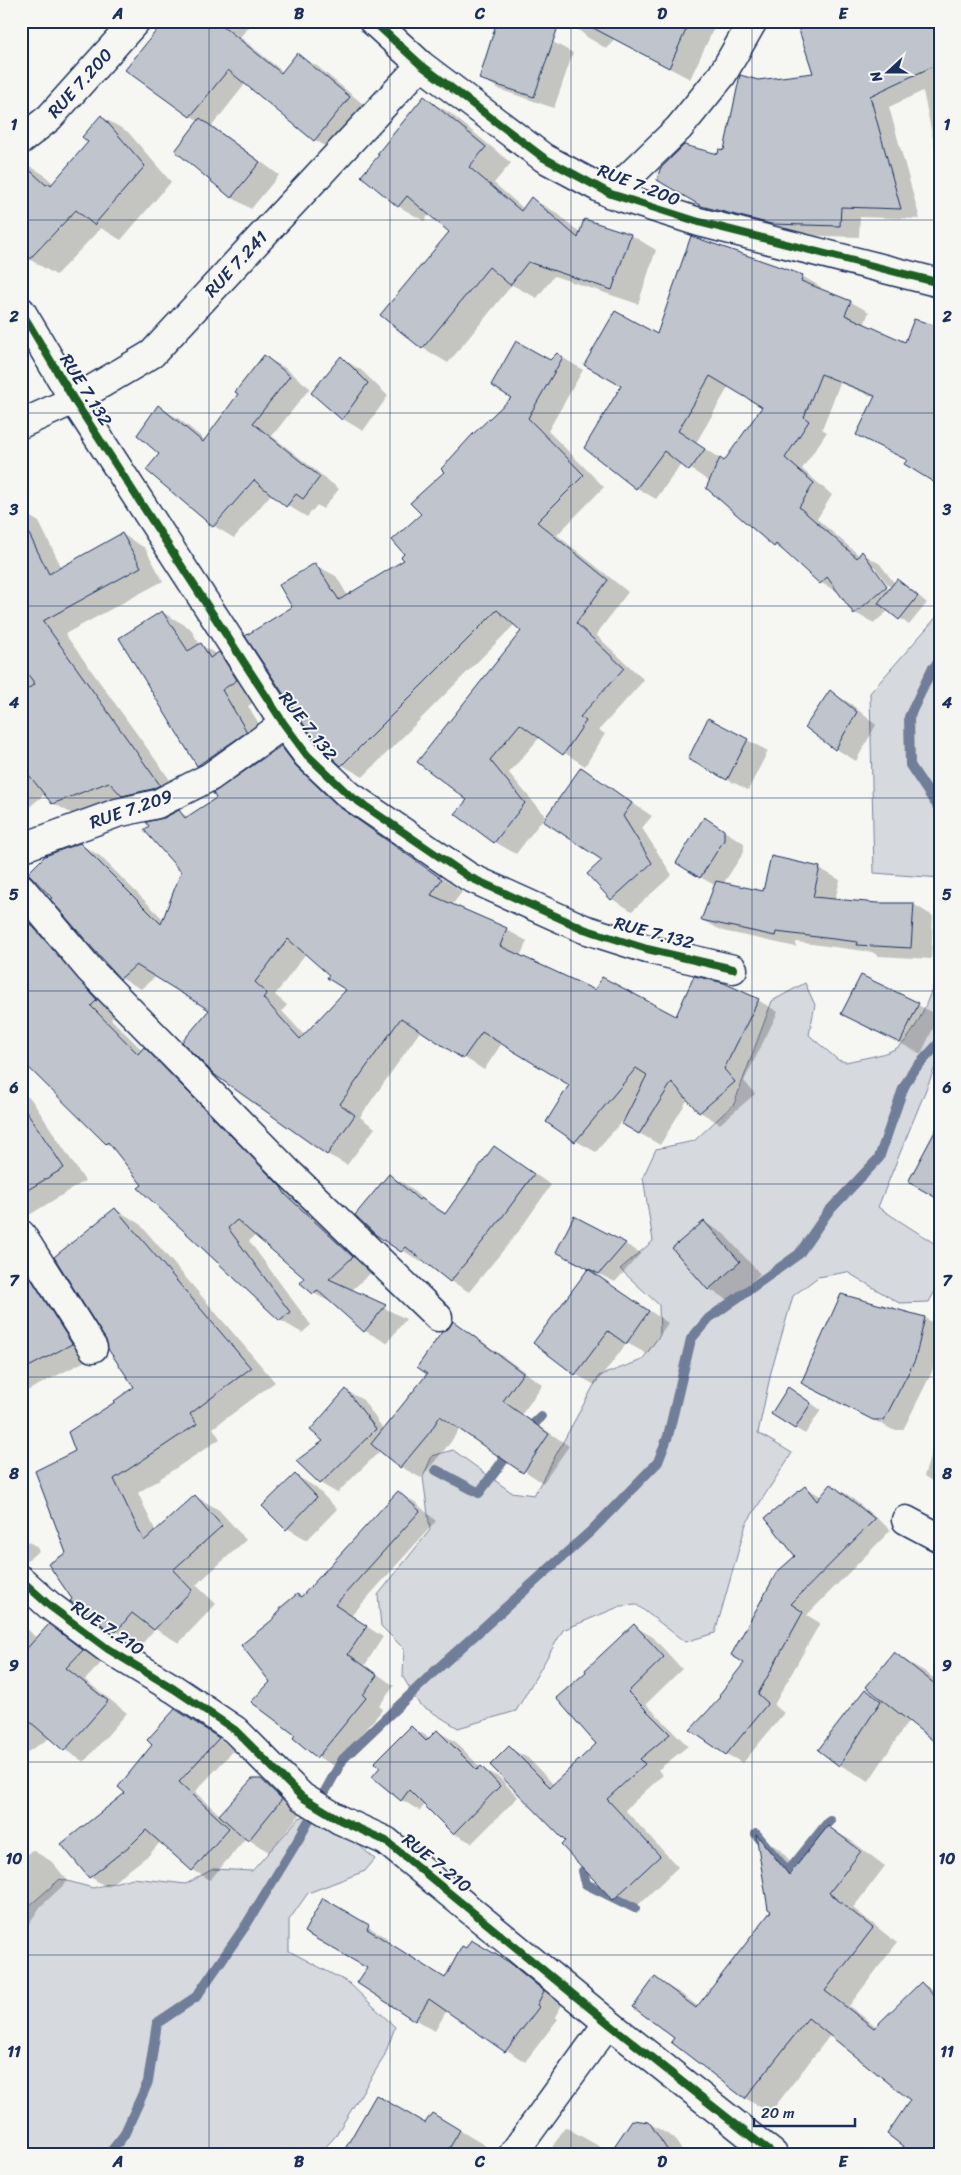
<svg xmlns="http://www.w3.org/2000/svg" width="961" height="2175" font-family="Sriracha,sans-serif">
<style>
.green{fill:#d6d9dd;stroke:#78849e}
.shadow{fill:#0003;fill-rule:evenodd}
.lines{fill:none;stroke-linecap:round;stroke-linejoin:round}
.stream{stroke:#717e99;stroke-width:10}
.building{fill:#c0c4cd;stroke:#1b2f5e;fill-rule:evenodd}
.minor-casing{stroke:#1b2f5e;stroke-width:31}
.minor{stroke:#f6f6f2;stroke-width:28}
.cycleway-casing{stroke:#f6f6f2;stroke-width:11}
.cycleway{stroke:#1b5e20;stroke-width:8}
.grid{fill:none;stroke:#1b2f5e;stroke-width:1;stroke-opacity:0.55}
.labels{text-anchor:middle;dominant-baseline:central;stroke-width:4;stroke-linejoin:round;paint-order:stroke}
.street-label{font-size:18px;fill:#1b2f5e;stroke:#f6f6f2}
.neatline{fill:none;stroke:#1b2f5e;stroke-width:2}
.grid-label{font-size:16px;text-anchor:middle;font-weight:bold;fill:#1b2f5e}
</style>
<rect width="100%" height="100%" fill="#f6f6f2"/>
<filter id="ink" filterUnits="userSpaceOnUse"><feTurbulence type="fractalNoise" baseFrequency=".02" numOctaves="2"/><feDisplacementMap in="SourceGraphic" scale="10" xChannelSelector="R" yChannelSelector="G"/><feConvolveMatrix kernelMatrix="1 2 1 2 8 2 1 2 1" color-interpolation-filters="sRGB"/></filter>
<g filter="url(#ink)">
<path class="green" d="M940,613V878L874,873L870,693Z
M940,967V1055L878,1207L940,1247V1282L929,1302L899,1303L847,1272L818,1277L793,1296L771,1372L758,1433L792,1453L746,1524L715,1633L685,1642L637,1605L621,1606L563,1630L516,1711L458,1728L419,1704L403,1677L404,1649L381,1626L378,1595L430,1530L423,1477L432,1456L453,1450L511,1492L534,1495L599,1376L642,1360L660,1335L659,1305L620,1269L653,1241L643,1177L656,1149L694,1141L734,1104L772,1001L805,983L815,1005L809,1035L838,1060L846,1062C862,1058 881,1056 895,1049C917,1038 932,988 940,967Z
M314,1813L329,1819L375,1859L365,1871L308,1893L289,1920V1951L349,1983L395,2027L384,2057L334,2138L319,2154H21V1913L60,1879L93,1888L133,1878L186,1884L213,1869L252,1871L299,1818Z"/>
<path class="shadow" d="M166,21H254L240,37L283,72L297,55L317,66L369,109L334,151L315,140L246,83L212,126L279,175L251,209L231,197L199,121L191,116Z
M568,21H719L715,26L690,79L614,39L607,49L587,37Z
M940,21V172L923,91L889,107L920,219L860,217L859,237L792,235L722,217L658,180L725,152L758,81L814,74Z
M553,42L573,53L554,108L501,90L481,78Z
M424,98L450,113L511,163L494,183L524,209L532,199L557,213L581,234L631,235L656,250L638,304L554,276L537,298L512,285L448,363L423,348L450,231L430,214L424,221L398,206Z
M102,117L128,132L171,182L121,240L101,228L56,275L29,259L21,252V161L43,174L54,184L90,142Z
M802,276L821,287L820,290L851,302L869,312L864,325L908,461L857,435L876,398L840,383L822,429L827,432L802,469L832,495L817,519L860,556L862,553L880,564L895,584L897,581L907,586L927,603L909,625L889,610L874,623L855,613L840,593L821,583L790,555L775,546L707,488L710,482L682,463L656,499L637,488L585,448L658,336ZM729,386L764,407L725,462L696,443ZM871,566H874L892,590L890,592Z
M557,354L583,370L548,431L604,487L557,535L628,592L596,635L644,680L599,730L605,734L585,766L540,737L509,773L545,816L516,854L495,842L457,814L469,800L523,631L515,624L363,777L342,765L320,744L293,607L315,565L336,576L348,596L405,560L406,555L423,515L446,472Z
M265,357L285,368L310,388L272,436L339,489L323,509L317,505L307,517L287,505L272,493L234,538L214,526L147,470L161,454L158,407L178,418L205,440Z
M341,358L361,370L388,396L363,431L343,419L312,393Z
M21,511L39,522L62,568L122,534L145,548L163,581L65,634L183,798L76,816L53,803L45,794L21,814Z
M162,612L190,628L200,645L247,670L264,696L248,706L274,748L225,781L198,765Z
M831,692L851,704L876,725L856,761L836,749L807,726Z
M709,720L768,751L748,790L709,770Z
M281,747L301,759L316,779L359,820L462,892L452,905L507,930L527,941L520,957L596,992L676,1018L758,1000L778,1012L744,1081L755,1094L720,1124L700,1112L688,1099L660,1145L623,1124L626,1116L596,1152L576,1141L570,1085L502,1043L484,1070L421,1030L360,1117L375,1128L347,1165L327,1154L211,1009L156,976L141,989L121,978L80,844L100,856L164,920L183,872L164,819L179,812L188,817L218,798ZM306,953L348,990L305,1036L282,1011L287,1005L275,995Z
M581,769L652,816L642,828L672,875L632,911L612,899Z
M704,819L744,843V852L723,884L764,893L819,868L840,880L835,900L877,905L913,904L933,916L931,959L878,956L872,952L796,942V947L723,931L702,920L716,886L700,877Z
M28,922L50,935L118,1013L111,1019L143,1051L144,1049L166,1061L374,1270L351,1291L406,1319L387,1343L365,1331L336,1305L313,1293L305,1278L256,1235L249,1241L311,1325L302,1333L280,1320L143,1185L115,1148L106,1143Z
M862,976L939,1016L921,1054L843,1014Z
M21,1093L31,1099L85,1181L21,1220Z
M494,1147L551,1185L519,1231L469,1292L451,1281L423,1259L421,1262L377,1234L390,1176L408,1186L426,1202L447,1214Z
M115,1209L139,1223L275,1382L213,1428L220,1439L138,1493L156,1532L195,1496L219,1510L246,1540L196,1585L216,1604L179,1643L155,1629L141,1645L106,1626L73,1599L67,1553L76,1451L117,1402L136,1387Z
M704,1222L724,1234L760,1274L729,1301L709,1289L674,1248Z
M21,1238L93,1357L21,1394Z
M625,1244L641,1253L615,1282L597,1273L596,1275L668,1323L647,1354L627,1343L595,1385L575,1374L535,1343L590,1269L557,1252Z
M925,1318L940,1327V1343L932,1372L903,1430H893L821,1393Z
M453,1323L473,1335L543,1385L522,1414L569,1446L543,1483L460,1428L450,1443L421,1478L401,1467L381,1450L337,1493L320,1483L325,1441L347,1391L363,1400L384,1430L429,1374Z
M798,1394L821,1410L805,1434L795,1428Z
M933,1448L940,1451V1486L924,1476Z
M295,1475L315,1487L337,1509L307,1540L287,1528Z
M831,1485L848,1495L891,1530L807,1615L820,1623L774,1705L784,1713L743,1763L726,1754L723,1697L746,1663L797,1556L805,1487L822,1497Z
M398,1493L415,1502L436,1521L351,1616L383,1637L365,1665L394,1686L379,1706L383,1709L335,1766L318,1757L297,1735L271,1682L302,1598Z
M21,1538L36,1546L39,1551L21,1565Z
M21,1622L37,1639L49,1626L69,1638L102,1662L85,1680L127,1713L84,1762L65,1750L50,1738L21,1756Z
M634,1626L653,1637L682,1669L646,1704L688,1746L658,1770L663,1775L625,1810L678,1867L633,1910L614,1899L562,1845L567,1841L509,1748L528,1758L554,1785L598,1744L588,1672Z
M894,1654L924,1671L940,1683V1744L909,1720L869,1781L840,1765L865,1691L885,1702V1701Z
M175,1710L235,1749L195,1792L221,1816L261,1780L282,1792L302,1812L269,1852L246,1838L210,1880L193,1870L161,1841L150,1854L107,1887L90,1877L127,1793Z
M411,1727L430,1738L437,1731L456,1742L481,1768L500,1778L518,1797L472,1843L453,1833L425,1804L420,1811L402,1800Z
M829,1827L853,1842L885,1866L853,1908L897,1943L849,2006L877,2027L921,1983L940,1994V2154L912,2100L831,2034L770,2113L745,2098L675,2038L655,1979L680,1993L699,2007L773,1911L757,1836L781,1850L796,1869Z
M32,1850L51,1861L68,1881L41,1906L21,1935V1859Z
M323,1900L387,1938L385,1941L445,1979L472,1942L528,1974L563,2003L555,2017L558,2019L525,2062L447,2010L435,2031L416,2020L369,1968Z
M432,2114L486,2146L482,2154H343L426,2125Z
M649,2123L674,2138L684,2154H548L565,2127L611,2153Z"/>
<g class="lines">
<path class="stream" d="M940,661L932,669L909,717L910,765L940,810
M525,1432L541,1417
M436,1470L479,1493L512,1449
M756,1834L788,1872L830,1820
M583,1871L586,1884L635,1908
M109,2154L124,2135L148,2082L157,2023L196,1997L246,1925L298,1840L343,1759L435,1671L591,1531L658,1462L668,1436L691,1339L709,1318L799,1254L828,1212L879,1158L903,1089L912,1072L940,1042"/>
</g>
<path class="building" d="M164,21H217L281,73L297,53L350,97L314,141L228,70L190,117L125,70Z
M497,21H560L534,97L479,79Z
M580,21H690L669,68Z
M796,21H940V63L870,96L901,209L841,207L840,226L771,224L701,206L657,180L660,169L684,145L718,154L719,149L724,150L740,75L758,80L813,73Z
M424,96L486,147L469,167L521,211L531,197L578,238L584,219L631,234L612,290L528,262L510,285L489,267L422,349L380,315L449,232L407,196L398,207L361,176L379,155L377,154Z
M101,115L145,166L94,225L76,210L21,268V162L46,185L49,183L51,185L88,142L82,137Z
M200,118L260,162L231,198L175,151Z
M691,236L803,275L801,281L851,301L845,315L905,342L914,319L940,327V486L904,464L907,460L856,435L875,396L821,374L804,417L809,421L785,458L814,483L799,507L857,558L862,551L887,586L854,614L827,577L820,584L776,544L774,547L706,488L720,458L724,461L762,407L710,376L678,431L705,449L689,471L664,451L636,489L584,448L621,386L584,365L615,311L657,334Z
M516,341L550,360L557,353L563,357L528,418L584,475L537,522L608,580L576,623L624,668L580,717L586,721L563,755L520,724L490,760L525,803L494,843L455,814L467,800L417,762L521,631L497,610L341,766L319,745L302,722L245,636L292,607L279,585L315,563L339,600L404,560L401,557L404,554L392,540L421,514L410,503L444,472L441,469L472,435L511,398L491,385Z
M264,355L290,376L253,423L320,477L303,499L296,494L286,507L254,480L213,527L146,470L159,454L137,435L158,405L203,442L238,394L235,392Z
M341,356L368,383L342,420L311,393Z
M21,518L49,574L122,533L141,567L43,621L160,785L152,789L122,796L109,782L52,804L21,765V693L35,684L21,665Z
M897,579L918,596L899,620L878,603Z
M162,611L188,651L201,643L210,658L219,652L237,680L222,690L247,732L197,766L119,638Z
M830,690L857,712L835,750L805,727Z
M708,718L748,739L727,780L688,759Z
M281,746L296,766L338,806L442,879L431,895L507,928L500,946L595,990L602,977L676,1016L694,976L724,983L759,999L724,1069L735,1082L699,1113L672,1082L639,1134L622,1124L647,1075L636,1068L575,1142L546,1122L569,1085L482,1032L463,1059L401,1018L340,1104L355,1115L327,1155L215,1075L182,1042L209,1010L136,965L120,979L102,959L50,899L52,898L28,873L45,856L80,843L161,924L181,872L144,830L149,826L146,822L164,818L179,810L185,818L216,798L213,793ZM288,939L329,975L327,978L346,990L300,1039L263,998L267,993L255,982Z
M581,767L632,803L623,816L652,863L611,900L587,874L602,860L543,821Z
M704,817L724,830V840L700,878L676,863Z
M771,856L820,867L813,897L877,903H914L911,948L857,945L858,942L776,932L775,936L701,920L716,881L763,891Z
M28,921L97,1000L91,1006L138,1054L144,1047L281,1187L285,1194L353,1257L329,1279L386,1305L364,1332L317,1290L313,1294L300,1283L304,1278L237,1220L228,1228L290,1312L280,1321L138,1188L142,1185L108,1142L106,1144L21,1060V927Z
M861,975L919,1003L900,1043L841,1014Z
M21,1103L64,1168L21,1194Z
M940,1122V1200L908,1182Z
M494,1146L534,1174L500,1220L450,1282L406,1247L401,1252L376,1235L355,1215L389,1174L419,1200L421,1198L445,1214Z
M115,1208L251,1368L190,1414L197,1424L114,1479L144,1541L195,1495L222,1526L173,1570L192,1590L154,1630L132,1613L116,1632L105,1627L70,1601L72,1599L48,1564L66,1553L35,1471L75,1451L68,1432L115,1402L114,1401L134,1387L108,1349L106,1340L54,1257Z
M574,1216L626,1243L599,1274L556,1252Z
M704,1221L740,1262L708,1290L672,1248Z
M588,1269L649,1311L626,1344L608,1331L575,1375L533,1343Z
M30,1277L72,1344L21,1371V1285Z
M841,1294L925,1317L915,1360L884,1420H873L801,1383Z
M453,1321L523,1373L503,1401L549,1434L523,1473L440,1416L430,1432L400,1468L371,1444L427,1374L417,1367L442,1332L449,1328Z
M788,1387L811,1403L795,1429L771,1414Z
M346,1389L376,1429L320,1484L296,1461L323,1441L310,1430Z
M295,1474L317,1497L286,1530L262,1506Z
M831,1484L875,1519L791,1604L803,1612L758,1694L768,1703L726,1755L690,1730L721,1697L719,1695L744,1663L731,1655L777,1572L795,1556L765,1518L805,1486L817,1501Z
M398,1491L420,1511L335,1605L367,1626L348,1654L377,1675L363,1695L366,1698L317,1758L293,1738L295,1735L251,1702L270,1682L241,1645L271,1621L280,1611L279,1609L297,1594L301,1597Z
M49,1624L83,1650L66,1668L108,1701L64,1751L21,1714V1655Z
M634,1624L664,1657L628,1692L670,1734L640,1759L645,1764L607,1799L660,1856L613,1900L561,1845L565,1841L490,1765L509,1746L550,1787L596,1744L556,1698L586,1672L585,1670Z
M894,1652L940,1688V1746L866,1687Z
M865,1689L881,1701L839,1766L818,1750Z
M175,1709L219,1738L179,1782L229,1828L192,1871L146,1830L132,1844L89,1878L61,1844L125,1793L118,1787L152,1745L147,1740Z
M411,1726L426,1741L437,1730L477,1770L481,1766L500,1786L453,1834L409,1790L401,1801L372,1777L380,1767L374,1763Z
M252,1779H261L282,1799L248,1841L219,1815Z
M828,1826L861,1851L829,1893L873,1928L825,1991L874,2028L921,1982L940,2002V2154H913L887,2134L910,2100L808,2018L745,2099L671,2042L674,2038L633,2007L655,1977L696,2008L771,1911L768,1909L756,1834L789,1875Z
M323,1898L369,1925L367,1929L445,1978L462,1946L466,1948L471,1940L509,1962L544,1991L537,2005L539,2007L505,2052L429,1999L415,2021L357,1983L367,1968L304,1932Z
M376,2095L425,2123L432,2113L460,2130L446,2154H342Z
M632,2120L649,2122L670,2154H609Z"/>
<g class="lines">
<g class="minor-casing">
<path id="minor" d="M373,21L421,65L544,158L611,194L699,222L940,283
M21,140L49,118L136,21
M611,194L679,128L722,75L753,21
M21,311L74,400L284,724L307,755L349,795L469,877L584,929L647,949L733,969
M21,424L74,400L152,354L421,65
M21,848L117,813L157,804L210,777L284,724
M21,888L90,970L290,1174L438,1317
M21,1234L93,1348
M906,1520L940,1538
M21,1580L50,1606L108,1649L174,1689L235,1730L302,1797L340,1820L386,1841L608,2023L773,2154
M513,2154L608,2023"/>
</g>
<use href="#minor" class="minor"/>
<g class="cycleway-casing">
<path id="cycleway" d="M373,21L421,65L544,158L611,194L699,222L940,283
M21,311L74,400L284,724L307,755L349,795L469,877L584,929L647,949L733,969
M21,1580L50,1606L108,1649L174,1689L235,1730L302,1797L340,1820L386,1841L608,2023L773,2154"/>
</g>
<use href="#cycleway" class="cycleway"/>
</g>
</g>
<path class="grid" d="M209,21V2154M390,21V2154M571,21V2154M752,21V2154M21,220H940M21,413H940M21,606H940M21,798H940M21,991H940M21,1184H940M21,1377H940M21,1569H940M21,1762H940M21,1955H940"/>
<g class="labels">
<g class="street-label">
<text transform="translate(80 83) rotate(-48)">RUE 7.200</text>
<text transform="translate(639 185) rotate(21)">RUE 7.200</text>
<text transform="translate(236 264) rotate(-47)">RUE 7.241</text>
<text transform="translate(86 390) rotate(58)">RUE 7.132</text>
<text transform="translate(308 726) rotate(52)">RUE 7.132</text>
<text transform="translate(131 809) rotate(-19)">RUE 7.209</text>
<text transform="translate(654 933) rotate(15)">RUE 7.132</text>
<text transform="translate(108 1628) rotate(34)">RUE 7.210</text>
<text transform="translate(437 1863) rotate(39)">RUE 7.210</text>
</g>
</g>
<rect width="961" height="2175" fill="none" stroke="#f6f6f2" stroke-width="55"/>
<g transform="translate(888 72) rotate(249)" stroke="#f6f6f2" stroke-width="4" paint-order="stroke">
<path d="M0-4L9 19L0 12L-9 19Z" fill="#1b2f5e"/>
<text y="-8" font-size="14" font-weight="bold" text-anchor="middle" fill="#1b2f5e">N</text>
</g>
<path d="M754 2118v8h101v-8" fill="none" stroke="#1b2f5e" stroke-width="2.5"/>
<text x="761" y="2118" font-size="15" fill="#1b2f5e" stroke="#f6f6f2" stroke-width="4" paint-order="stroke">20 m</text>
<rect x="28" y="28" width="906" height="2120" class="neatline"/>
<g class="grid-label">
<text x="118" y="19">A</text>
<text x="299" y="19">B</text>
<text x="480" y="19">C</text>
<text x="662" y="19">D</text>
<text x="843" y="19">E</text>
<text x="14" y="130">1</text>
<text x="947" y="130">1</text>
<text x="14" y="322">2</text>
<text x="947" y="322">2</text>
<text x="14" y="515">3</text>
<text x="947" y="515">3</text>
<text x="14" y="708">4</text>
<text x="947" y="708">4</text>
<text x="14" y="900">5</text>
<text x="947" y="900">5</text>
<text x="14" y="1093">6</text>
<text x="947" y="1093">6</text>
<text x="14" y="1286">7</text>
<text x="947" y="1286">7</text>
<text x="14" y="1479">8</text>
<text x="947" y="1479">8</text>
<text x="14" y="1671">9</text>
<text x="947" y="1671">9</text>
<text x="14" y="1864">10</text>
<text x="947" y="1864">10</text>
<text x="14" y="2057">11</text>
<text x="947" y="2057">11</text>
<text x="118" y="2167">A</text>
<text x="299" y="2167">B</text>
<text x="480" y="2167">C</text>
<text x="662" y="2167">D</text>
<text x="843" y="2167">E</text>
</g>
</svg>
